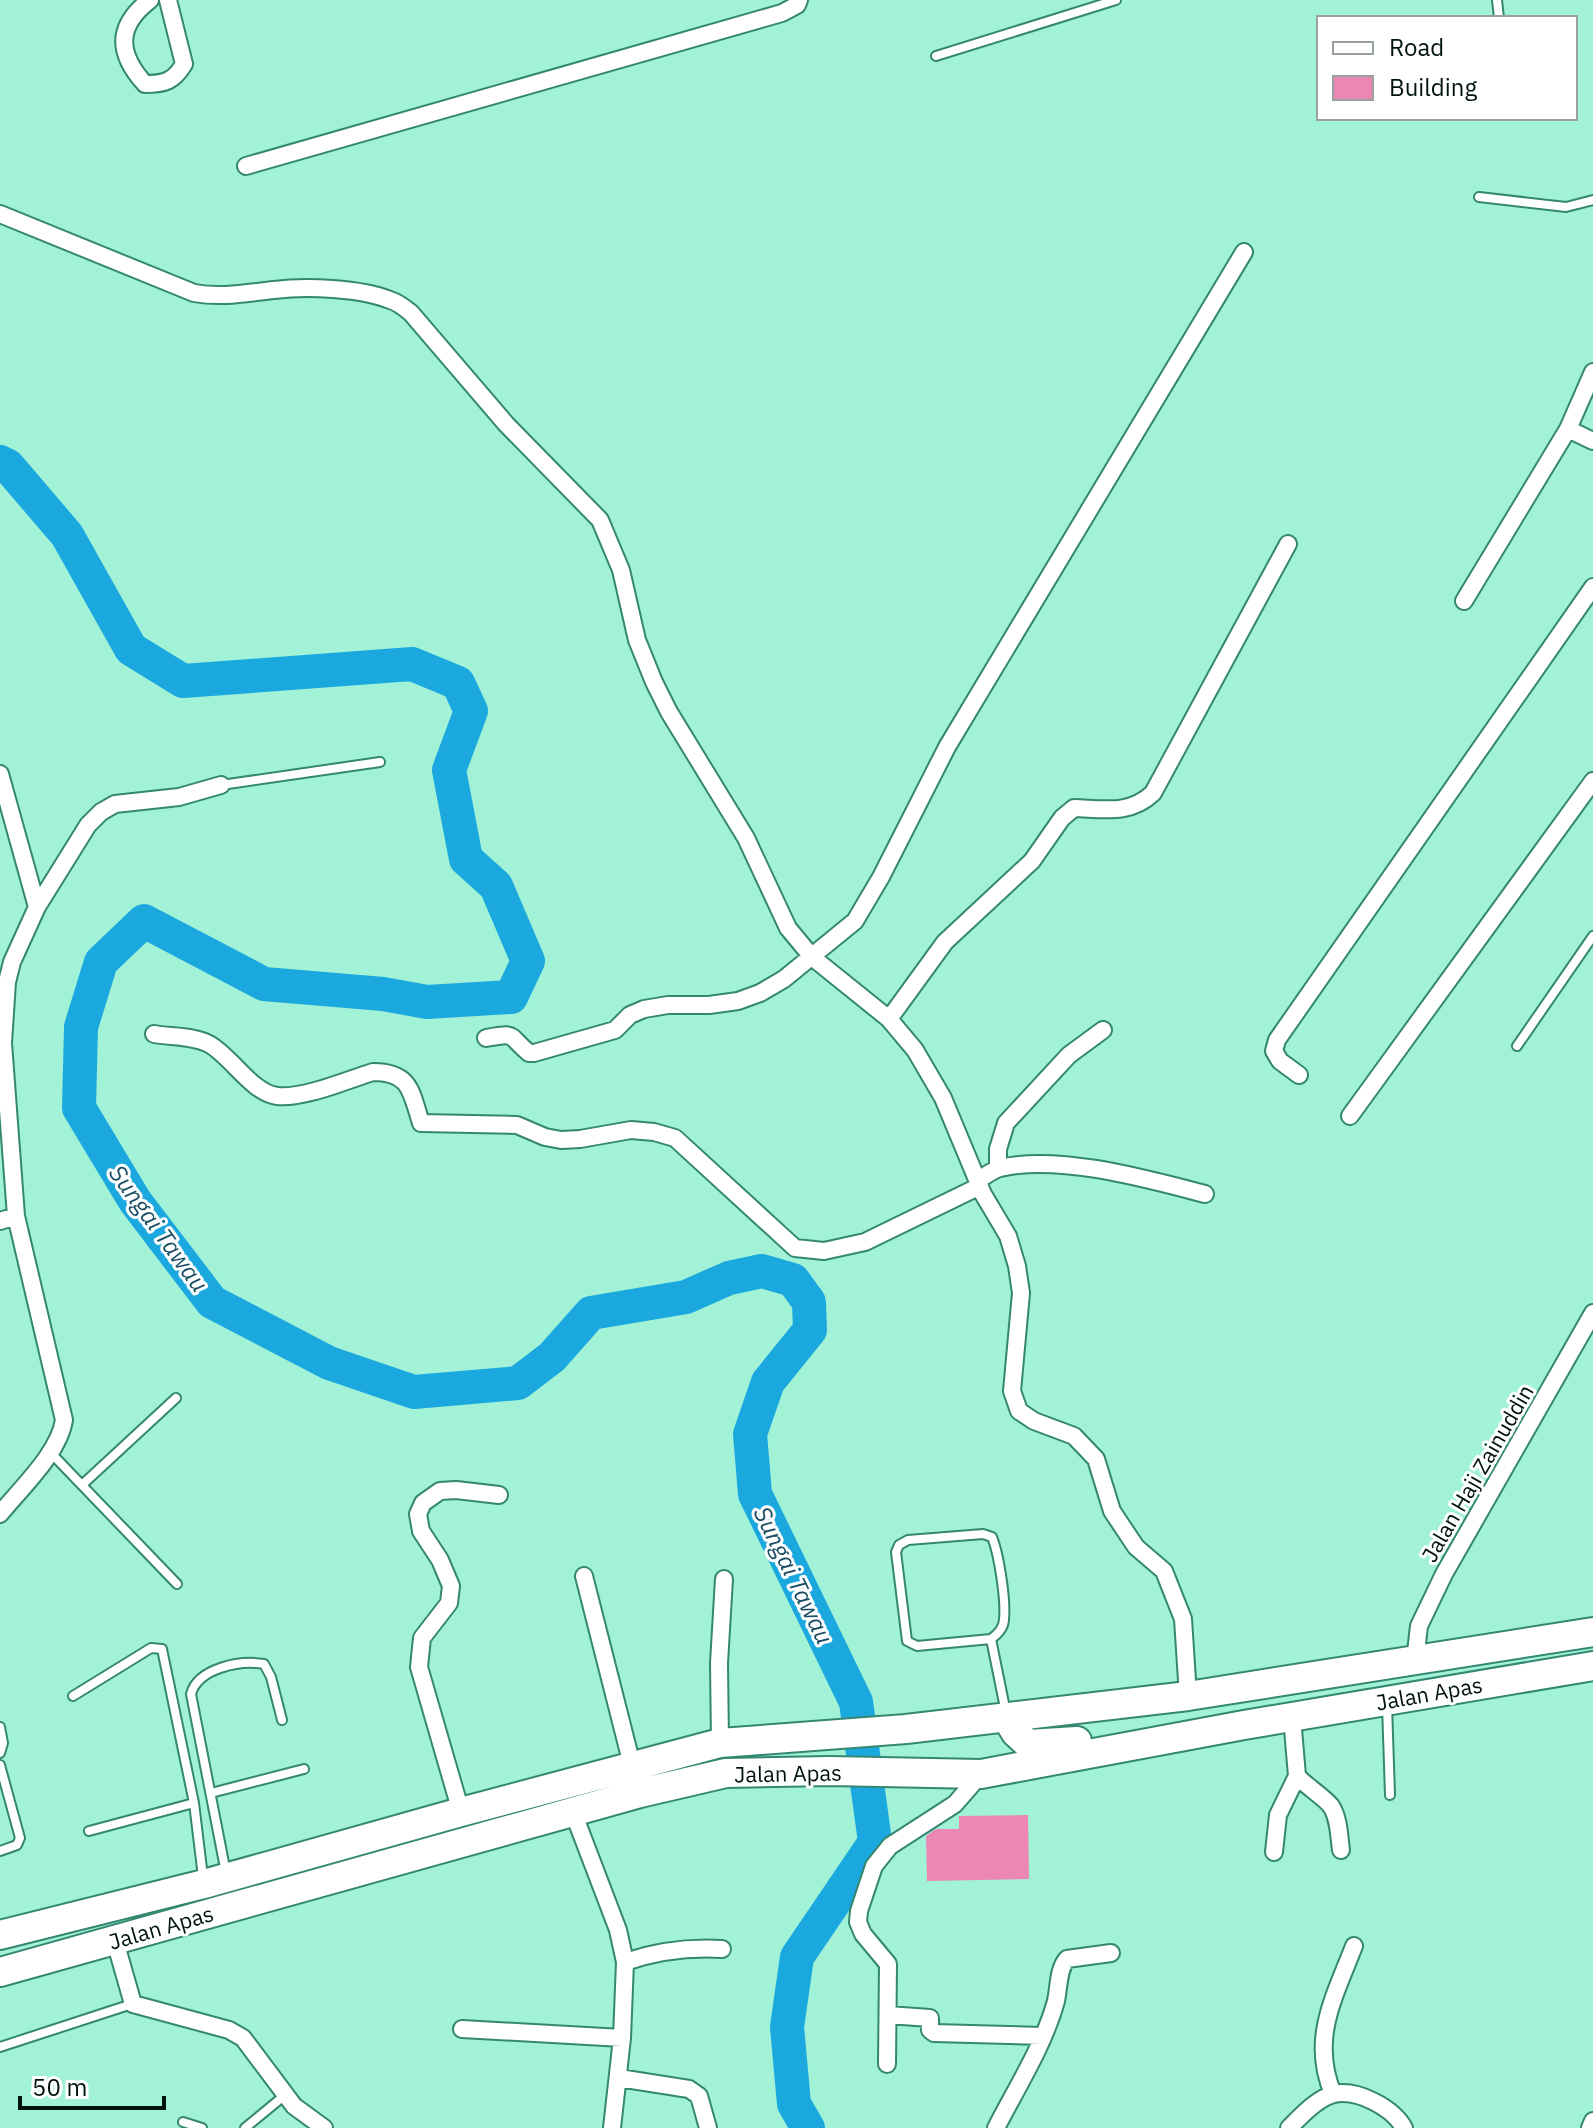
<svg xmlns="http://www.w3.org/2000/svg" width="1593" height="2128" font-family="'IBM Plex Sans',sans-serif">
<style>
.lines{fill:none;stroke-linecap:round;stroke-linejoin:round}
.river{stroke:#1aa8df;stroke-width:34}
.building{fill:#ec86b5}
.lane-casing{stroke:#348770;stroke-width:12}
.street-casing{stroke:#348770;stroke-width:20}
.highway-casing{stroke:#348770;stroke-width:32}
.lane{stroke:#fff;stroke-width:8}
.street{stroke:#fff;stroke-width:16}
.highway{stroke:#fff;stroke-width:28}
.labels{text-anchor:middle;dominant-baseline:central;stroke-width:6;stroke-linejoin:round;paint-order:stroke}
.street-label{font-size:22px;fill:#00140e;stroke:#fff}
.water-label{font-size:24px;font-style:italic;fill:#1a4d64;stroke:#fff}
</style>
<rect width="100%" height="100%" fill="#a1f2d7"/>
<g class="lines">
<path class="river" d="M0,462L8,466L67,535L131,649L183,681L412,664L458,683L471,711L449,770L466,859L496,886L528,961L511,997L427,1002L383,994L264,984L144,921L101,962L81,1027L79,1108L135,1201L212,1302L329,1363L414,1392L518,1383L552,1357L591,1313L686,1297L729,1278L762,1271L793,1280L809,1302L810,1330L768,1382L750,1434L755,1494L856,1702L875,1842L797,1957L787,2027L794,2104L808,2128"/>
</g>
<path class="building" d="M1028,1815L1029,1879L927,1881L926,1836L936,1829H959V1816Z"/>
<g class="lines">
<g class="lane-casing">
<path id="lane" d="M1497,0L1499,18
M936,56L1116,0
M1479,197L1566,207L1593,200
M221,785L380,762
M1517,1046L1593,936
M51,1453L177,1584
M83,1484L176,1398
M983,1534L992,1537C999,1554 1006,1600 1004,1619C1004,1628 998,1634 991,1639L917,1646L907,1641L896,1552L899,1545L908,1540Z
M991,1639L1006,1713
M73,1696L151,1648L162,1649L194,1803L203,1877
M1387,1705L1390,1795
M0,1727L3,1743L0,1753
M0,1765L20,1838L17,1845L0,1851
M211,1793L304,1769
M89,1831L194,1803
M226,1873L191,1694C198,1668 240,1660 264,1664L271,1677L282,1720
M0,2047L132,2004
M183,2122L202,2128
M245,2128L285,2095"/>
</g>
<g class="street-casing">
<path id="street" d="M150,0C116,26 117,53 145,84C165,84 174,81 184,64L168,0
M246,166L782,13L797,5L799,0
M0,214L194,293C222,298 246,293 274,290C306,286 360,288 390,300C397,302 405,308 411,313L506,424L600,520L621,570L637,640L654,682L669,712L746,838L788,928L812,957L889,1019L915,1050L943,1098L983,1194L1008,1236L1017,1266L1021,1293L1012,1391L1019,1411L1034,1421L1074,1436L1096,1459L1112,1511L1136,1547L1164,1571L1183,1619L1188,1696
M1568,429L1593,441
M1464,601L1568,429L1593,372
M0,774L37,907
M889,1019L945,942L1032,861L1062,818L1074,808C1104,809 1130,815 1153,793L1288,544
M154,1034C171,1037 194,1036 209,1044C231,1056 252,1093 277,1096C303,1099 347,1080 373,1072C411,1072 411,1092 421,1123L517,1125L545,1137L561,1140L580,1139L631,1130L654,1132L675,1138L795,1248L824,1251L865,1242L980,1186
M486,1038C518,1032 507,1035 529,1053H534L615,1030L630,1015L644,1009L668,1005H709L738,1001L760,993L784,979L855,921L881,877L947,747L1244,252
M1299,1075L1280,1061L1274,1051L1277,1040L1593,587
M1350,1116L1593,781
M998,1168V1149L1006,1123L1069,1055L1103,1030
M978,1180C985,1176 993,1170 1000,1168C1059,1154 1147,1179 1205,1194
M0,1221L16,1216
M0,1514C21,1488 59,1453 64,1420L16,1216L3,1043L7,982L12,962L37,907L88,825L101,812L115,804L179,797L221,785
M584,1576L632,1765
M1415,1661L1419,1626L1444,1574L1593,1313
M720,1743L719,1663L724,1579
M1297,1776C1306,1786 1324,1797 1331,1806C1339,1818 1339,1836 1341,1850
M461,1812L419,1667L422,1638L449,1603L451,1586L440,1560L421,1531L418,1514L423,1503L440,1491L456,1490L499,1495
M573,1812L618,1930L625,1962L622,2038L612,2128
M1274,1852L1278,1815L1297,1776L1292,1717
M115,1941L133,2004L229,2030L243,2038L294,2106L324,2128
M625,1962C657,1951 688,1947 722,1949
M888,2015L930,2018V2030L934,2033L1043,2036
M462,2029L622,2038
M887,2064L888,1964L863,1934L858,1922L859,1911L874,1866L890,1846L955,1804L981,1774
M619,2078L689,2089L699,2096L708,2128
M1333,2094C1310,2039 1334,1998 1354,1946
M996,2128C1017,2087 1044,2045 1056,2001C1059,1987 1058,1969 1067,1959L1111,1953
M1289,2128C1300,2117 1317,2098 1334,2094C1358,2089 1393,2108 1404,2128
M1590,2128L1593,2121"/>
</g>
<g class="highway-casing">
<path id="highway" d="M1006,1717L1016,1733L1028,1744L1077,1741
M0,1935L204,1884L461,1812L720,1743L906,1729L1188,1696L1593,1632
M0,1972L640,1793L726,1773L830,1771L981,1774L1244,1725L1593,1666"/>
</g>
<use href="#lane" class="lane"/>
<use href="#street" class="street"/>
<use href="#highway" class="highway"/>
</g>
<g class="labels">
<g class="street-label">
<text transform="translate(1477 1473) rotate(-60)">Jalan Haji Zainuddin</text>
<text transform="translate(1429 1693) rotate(-10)">Jalan Apas</text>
<text transform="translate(788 1773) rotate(-1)">Jalan Apas</text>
<text transform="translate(161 1927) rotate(-16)">Jalan Apas</text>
</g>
<g class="water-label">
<text transform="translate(159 1228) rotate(54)">Sungai Tawau</text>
<text transform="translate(794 1575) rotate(64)">Sungai Tawau</text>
</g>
</g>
<rect x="1317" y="16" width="260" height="104" fill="#ffffff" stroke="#99a19f" stroke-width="2"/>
<rect x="1333" y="42" width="40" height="12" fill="#ffffff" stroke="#99a19f" stroke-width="2"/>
<text x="1389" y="56" font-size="24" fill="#00140e">Road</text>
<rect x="1333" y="76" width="40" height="24" fill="#ec86b5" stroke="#99a19f" stroke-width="2"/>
<text x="1389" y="96" font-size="24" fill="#00140e">Building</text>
<path d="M20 2096v12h144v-12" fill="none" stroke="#00140e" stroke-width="4"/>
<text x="32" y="2096" font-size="24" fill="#00140e" stroke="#ffffff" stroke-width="6" paint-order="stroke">50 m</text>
</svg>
